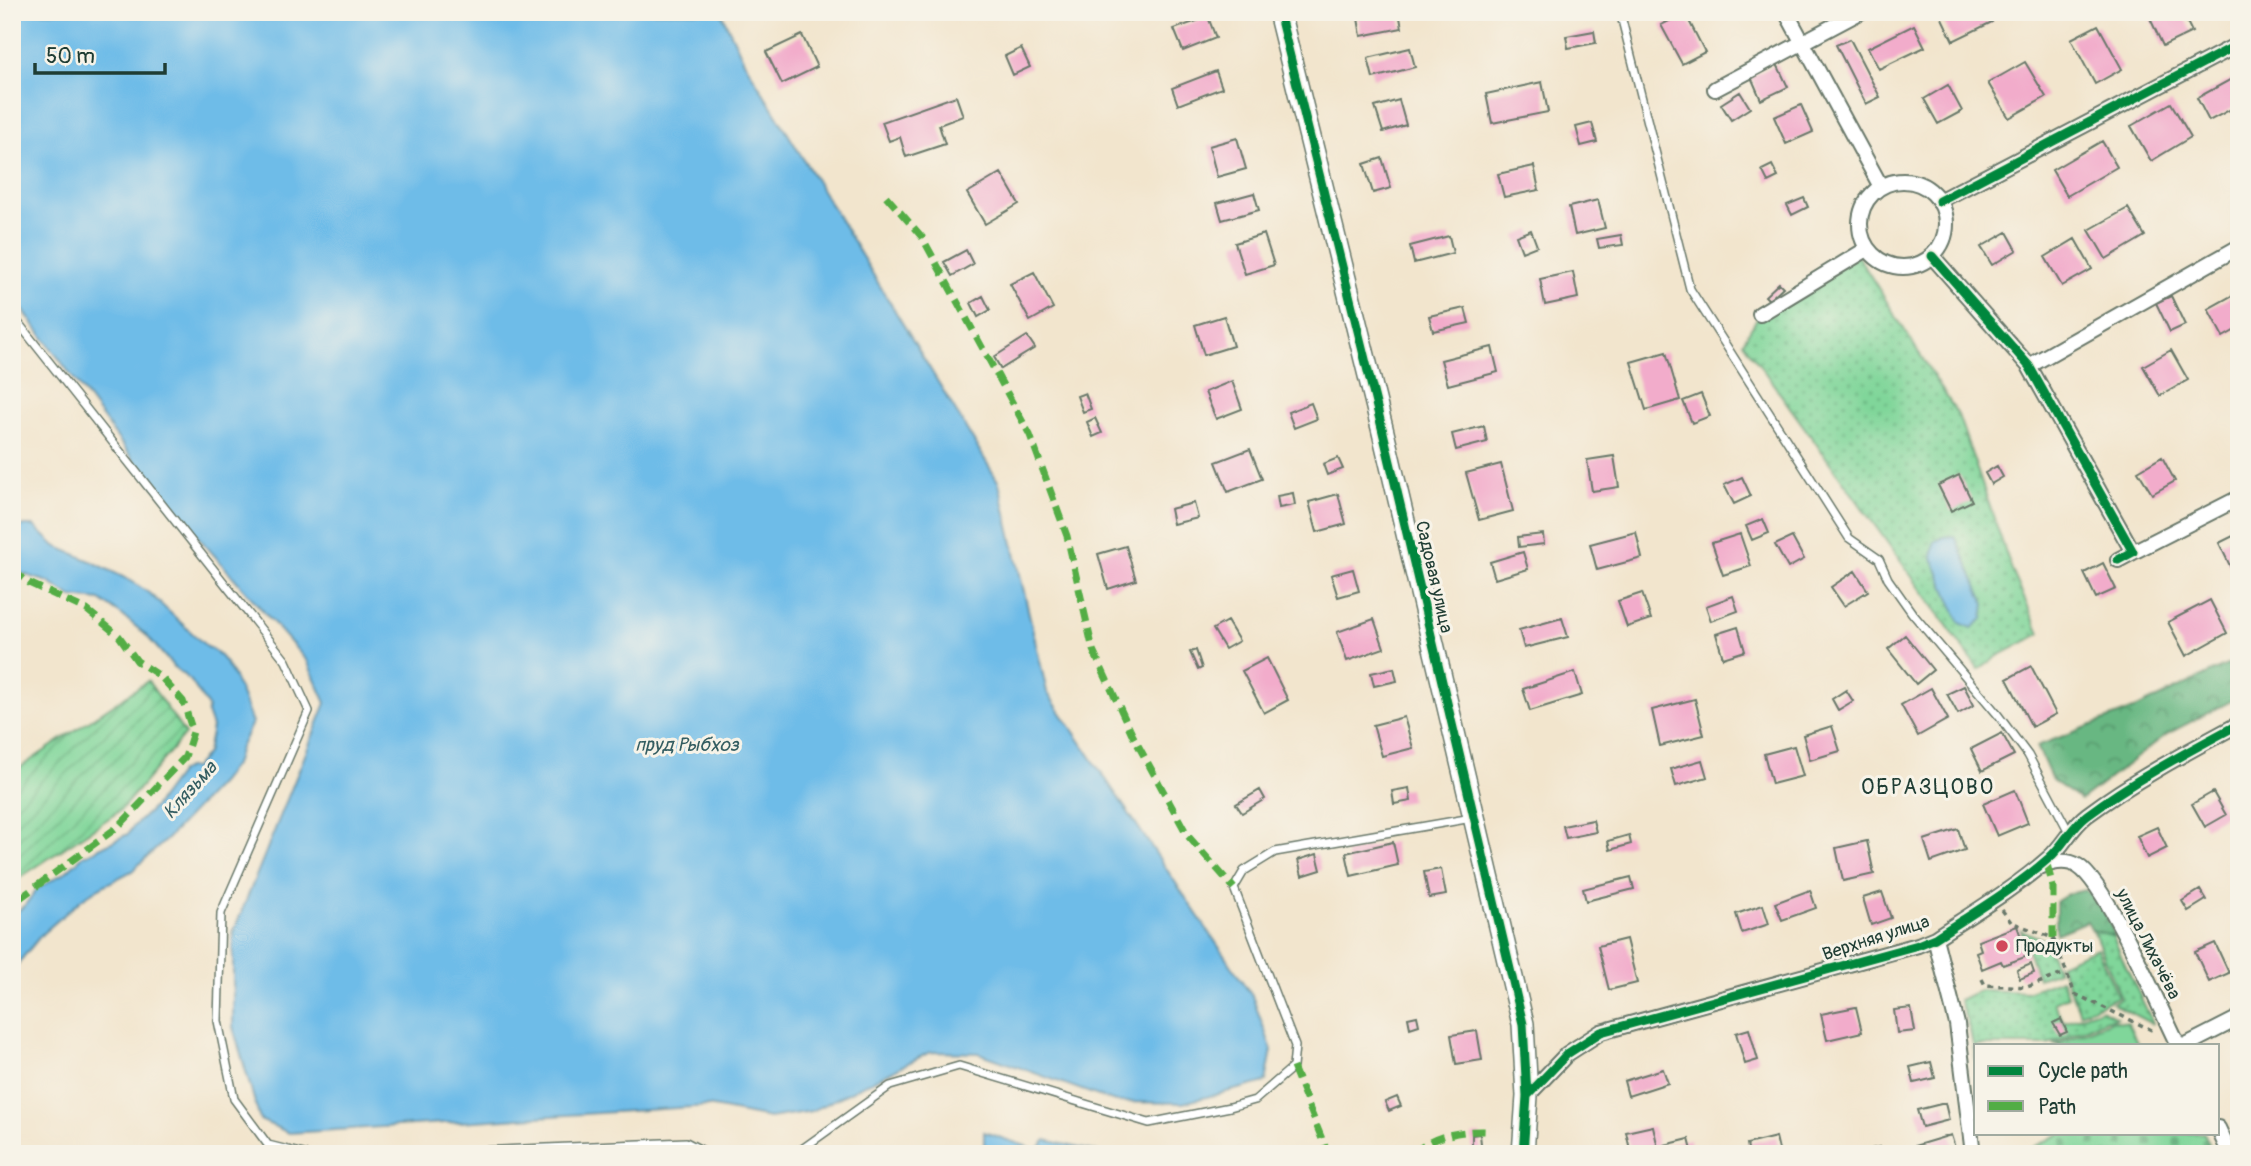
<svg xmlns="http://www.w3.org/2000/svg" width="2251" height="1166" font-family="Pangolin,sans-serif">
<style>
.grass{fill:url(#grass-dots);stroke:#508a67;stroke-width:2}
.forest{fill:url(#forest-crowns);stroke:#447a5b;stroke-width:2}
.cemetery{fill:url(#cemetery-stones);stroke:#508a67;stroke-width:2}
.garden{fill:url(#garden-furrows);stroke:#508a67;stroke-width:2}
.pitch{fill:#80d69a;stroke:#508a67;stroke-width:2}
.water{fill:#6ebce8;stroke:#467c8e;stroke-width:2}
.building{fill:#f2accb}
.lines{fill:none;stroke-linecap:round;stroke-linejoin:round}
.lane-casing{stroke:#69786a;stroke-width:10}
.street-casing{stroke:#69786a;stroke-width:18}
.secondary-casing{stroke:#69786a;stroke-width:24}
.path{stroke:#69786a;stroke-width:3.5;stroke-dasharray:5 5;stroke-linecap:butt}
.lane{stroke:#fff;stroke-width:7}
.street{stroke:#fff;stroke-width:14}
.secondary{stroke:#fff;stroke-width:21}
.quiet{stroke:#52ad45;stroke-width:7;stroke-dasharray:14 7;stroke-linecap:butt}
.cycleway-casing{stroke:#f7f3e8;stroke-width:13}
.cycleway{stroke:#00873e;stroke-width:9}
.poi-dot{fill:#d1495b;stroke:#f7f3e8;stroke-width:2.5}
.labels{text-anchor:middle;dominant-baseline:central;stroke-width:6;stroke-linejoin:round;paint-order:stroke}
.street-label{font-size:18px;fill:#1f3d34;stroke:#f7f3e8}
.poi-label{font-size:18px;fill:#1f3d34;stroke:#f7f3e8;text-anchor:start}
.water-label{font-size:19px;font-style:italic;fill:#335d61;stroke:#f7f3e8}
.quarter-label{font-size:21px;letter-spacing:2px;fill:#1f3d34;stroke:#f7f3e8}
</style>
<defs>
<pattern id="grass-dots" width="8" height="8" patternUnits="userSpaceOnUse" patternTransform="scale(1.75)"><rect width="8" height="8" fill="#80d69a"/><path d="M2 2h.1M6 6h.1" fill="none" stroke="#68af7e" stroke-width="1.8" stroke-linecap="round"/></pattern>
<pattern id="forest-crowns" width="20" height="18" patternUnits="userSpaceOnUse" patternTransform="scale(1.75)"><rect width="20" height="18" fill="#68b782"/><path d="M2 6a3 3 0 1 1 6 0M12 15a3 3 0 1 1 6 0" fill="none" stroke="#55966b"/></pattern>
<pattern id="cemetery-stones" width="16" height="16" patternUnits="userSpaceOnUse" patternTransform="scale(1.75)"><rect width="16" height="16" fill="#80d69a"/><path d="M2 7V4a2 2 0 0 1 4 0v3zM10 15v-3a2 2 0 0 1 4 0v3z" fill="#68af7e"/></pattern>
<pattern id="garden-furrows" width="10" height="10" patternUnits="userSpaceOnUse" patternTransform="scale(1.75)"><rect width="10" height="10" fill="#80d69a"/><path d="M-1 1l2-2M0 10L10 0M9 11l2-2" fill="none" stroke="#68af7e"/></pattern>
</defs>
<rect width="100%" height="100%" fill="#f7f3e8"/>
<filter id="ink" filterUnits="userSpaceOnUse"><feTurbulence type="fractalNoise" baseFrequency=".0143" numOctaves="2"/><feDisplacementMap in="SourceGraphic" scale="14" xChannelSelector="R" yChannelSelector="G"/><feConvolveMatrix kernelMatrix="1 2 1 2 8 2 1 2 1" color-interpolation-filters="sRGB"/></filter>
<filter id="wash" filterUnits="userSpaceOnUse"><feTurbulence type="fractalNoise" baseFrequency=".00686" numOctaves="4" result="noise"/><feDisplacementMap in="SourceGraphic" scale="28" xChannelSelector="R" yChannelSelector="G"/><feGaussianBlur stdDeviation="1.57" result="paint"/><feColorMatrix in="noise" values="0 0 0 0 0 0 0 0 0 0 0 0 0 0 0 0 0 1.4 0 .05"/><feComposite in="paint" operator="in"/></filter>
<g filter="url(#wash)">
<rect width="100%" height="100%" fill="#f2e5cd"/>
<path class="grass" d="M1858,256L1958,415L2013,573L2040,634L1998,656L1979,670L1743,342L1756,320Z
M2092,927L2112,933L2122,958L2153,1023L2152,1024L2112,1003L2121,998Z
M2021,930L2045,940L2058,971L2038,978Z
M2097,948L2118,997L2080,1013L2059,964Z
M2061,979L2068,996L2053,1002L2064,1022L2101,1009L2117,1017L2105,1020L2048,1045H1976V1061L1970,1030L1959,1000L1980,990L2027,992Z"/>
<path class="forest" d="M2239,659V697L2167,734L2081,800L2052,780L2037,746L2139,707Z
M2086,890C2101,902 2108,918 2115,936L2092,930L2087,921L2056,934V902L2067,894Z"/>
<path class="cemetery" d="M2062,1133H2204L2214,1154H2019Z"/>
<path class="garden" d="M148,681L185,734L121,810L12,883V773Z"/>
<path class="pitch" d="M2113,1020L2127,1023L2139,1045H2054Z"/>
<path class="water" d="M12,12H721L744,61L999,483L1047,692L1252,996L1272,1050L1266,1082L1183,1103L1115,1102L979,1053L930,1052L812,1111L769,1118L708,1106L289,1133L260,1120L233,1027V933L326,703L307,661L149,481L12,295Z
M12,519L18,526H34L55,546L93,562L133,582L150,594L207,647C231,656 243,700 252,723L239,750L236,762L221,782L168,838L132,871L99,888L82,899L42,934L12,971V916L25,905L37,889L67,871L83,856L128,834L133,827L154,807L180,772L187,768H194L207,753L212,727L207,713L208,707L191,681L174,667L146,635L122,615L100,600L72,597L48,582L17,572L12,558Z
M1955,536L1985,604L1983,619L1972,628L1960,623L1932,557L1934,542L1944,537Z
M984,1132L1037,1150L1046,1140L1105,1154H984Z"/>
<g id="blocks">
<path class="building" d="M1357,12H1399L1402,28L1361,36Z
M1939,12H1987L1992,22L1953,41Z
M2147,12H2182L2192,32L2163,46Z
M1685,13L1705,52L1682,64L1661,25Z
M1208,17L1216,38L1183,51L1174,29Z
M1914,25L1925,47L1879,69L1868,48Z
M2098,25L2122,69L2095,84L2071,39Z
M1594,31L1596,43L1568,48L1566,36Z
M802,35L817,67L782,84L766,52Z
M1850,39L1880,97L1866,104L1836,45Z
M1021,48L1030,67L1013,75L1005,56Z
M1410,48L1415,67L1373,78L1368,58Z
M2025,62L2046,97L2009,118L1988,83Z
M1777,64L1788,87L1761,100L1751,77Z
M1216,71L1222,88L1178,105L1172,88Z
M2235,77L2239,84V105L2209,121L2197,98Z
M1542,82L1548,112L1492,123L1486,94Z
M1948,85L1962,111L1938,124L1924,99Z
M1740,92L1750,108L1731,120L1721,104Z
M956,96L963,116L939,125L945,144L906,157L900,137L889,141L882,122Z
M1399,100L1406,125L1383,132L1375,107Z
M2171,103L2191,137L2151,161L2131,126Z
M1801,105L1813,132L1786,144L1774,117Z
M1592,123L1597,142L1581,146L1576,127Z
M1237,138L1246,169L1217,177L1209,146Z
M2102,141L2117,167L2067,196L2052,170Z
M1382,158L1391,188L1373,193L1364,164Z
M1772,165L1778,177L1768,182L1762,170Z
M1534,166L1539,190L1504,197L1498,174Z
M1001,173L1019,204L985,224L967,193Z
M1254,193L1259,210L1222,220L1217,203Z
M1804,198L1808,207L1792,215L1787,205Z
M1598,200L1605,228L1575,235L1569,207Z
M2128,208L2145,236L2106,259L2089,230Z
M1531,230L1537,246L1522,252L1516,236Z
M2007,232L2017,250L1992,265L1981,247Z
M1264,234L1274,265L1245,274L1235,243Z
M1621,235L1623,245L1599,248L1597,239Z
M1449,236L1453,253L1414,263L1410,246Z
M2075,239L2092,269L2062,286L2045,257Z
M966,250L973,264L952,276L944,262Z
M1034,272L1053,308L1030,321L1010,284Z
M1573,272L1578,298L1545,305L1540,279Z
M1779,283L1783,287L1769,300L1765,296Z
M2235,294L2239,302V328L2223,337L2208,309Z
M983,296L990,310L978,317L971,303Z
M2171,296L2185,325L2170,332L2156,303Z
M1465,308L1469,323L1433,331L1429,316Z
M1224,316L1233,346L1204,355L1195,325Z
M1027,336L1035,348L1001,369L994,357Z
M1492,347L1498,372L1448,385L1441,360Z
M2171,350L2188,380L2160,396L2143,366Z
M1666,352L1680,400L1646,410L1631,362Z
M1232,381L1242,409L1216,419L1205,392Z
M1085,393L1091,409L1083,412L1077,396Z
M1701,394L1710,416L1692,423L1683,401Z
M1311,403L1317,419L1294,428L1288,412Z
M1095,418L1102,433L1093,437L1087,422Z
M1484,426L1487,442L1456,450L1452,434Z
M1250,449L1262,479L1228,492L1216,462Z
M1614,456L1619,487L1592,491L1587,460Z
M2162,457L2175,481L2152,494L2138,471Z
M1338,458L1343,469L1327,475L1323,464Z
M1501,464L1513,511L1479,520L1466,473Z
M1997,466L2003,477L1991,484L1985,473Z
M1959,475L1972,501L1951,511L1938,485Z
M1742,477L1751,496L1734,504L1724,485Z
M1293,493L1295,505L1279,508L1277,496Z
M1338,494L1346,524L1317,532L1309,502Z
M1194,503L1198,518L1173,524L1170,509Z
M1763,519L1769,533L1752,540L1746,526Z
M1636,532L1642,558L1597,570L1590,544Z
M2239,533V567L2232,570L2219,543Z
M1543,534L1544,544L1519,547L1518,537Z
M1740,534L1751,566L1723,575L1712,543Z
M1792,537L1804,559L1788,568L1775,545Z
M1126,546L1136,580L1108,589L1098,554Z
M1523,552L1528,569L1495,579L1490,562Z
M2103,563L2116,589L2096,598L2084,573Z
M1353,569L1359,591L1338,597L1331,575Z
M1855,571L1868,591L1844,606L1831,587Z
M1642,593L1651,619L1627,627L1618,601Z
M1733,596L1738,611L1711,621L1706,606Z
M2210,600L2227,633L2186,656L2168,622Z
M1562,618L1568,637L1524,648L1519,630Z
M1374,619L1384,648L1347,661L1337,632Z
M1227,621L1239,641L1225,649L1213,629Z
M1738,627L1745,651L1723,658L1716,634Z
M1905,635L1933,670L1916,684L1888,649Z
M1196,650L1202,668L1198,670L1190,652Z
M1267,658L1288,700L1264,713L1242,671Z
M2031,666L2056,714L2032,727L2007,679Z
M1394,668L1397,681L1374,686L1371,673Z
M1575,672L1582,695L1530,711L1523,689Z
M1964,686L1974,705L1958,714L1947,694Z
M1931,688L1948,719L1918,736L1901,705Z
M1846,690L1853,701L1838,710L1832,699Z
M1695,699L1704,735L1660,746L1652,710Z
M1404,717L1413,748L1382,756L1373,725Z
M1832,726L1840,751L1810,760L1803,735Z
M2002,733L2014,755L1982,771L1971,749Z
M1794,746L1803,776L1772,784L1764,754Z
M1702,760L1707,777L1676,786L1671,769Z
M1409,788L1411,801L1394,804L1392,791Z
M1260,790L1265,799L1242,813L1236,804Z
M2015,790L2028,823L1997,836L1983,804Z
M2213,792L2226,815L2205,827L2192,804Z
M1593,820L1596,832L1566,838L1563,826Z
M2157,827L2167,848L2147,858L2137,836Z
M1958,829L1965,850L1931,862L1924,840Z
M1629,835L1631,844L1610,850L1608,841Z
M1867,841L1874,874L1843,881L1836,848Z
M1393,842L1398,865L1351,876L1346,853Z
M1317,854L1321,870L1302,876L1298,860Z
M1441,869L1446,895L1429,898L1424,872Z
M1631,877L1634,889L1586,901L1583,889Z
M1810,890L1816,908L1782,920L1775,903Z
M2200,890L2206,900L2188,911L2182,901Z
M1882,892L1891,918L1871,925L1863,898Z
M1763,905L1769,924L1742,933L1736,914Z
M2017,926L2028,956L2003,965L2001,961L1982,969L1976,952L1981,950L1978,941Z
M1626,939L1637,983L1609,990L1598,946Z
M2215,943L2229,973L2209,982L2195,952Z
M2031,964L2034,973L2020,979L2017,970Z
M1856,1007L1862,1032L1827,1040L1821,1014Z
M1911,1008L1915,1031L1897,1033L1894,1010Z
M1417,1016L1419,1025L1410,1028L1408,1018Z
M2061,1019L2067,1032L2060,1035L2053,1023Z
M1749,1029L1758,1060L1745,1064L1736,1033Z
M1477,1031L1482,1060L1456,1064L1451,1035Z
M1931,1062L1935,1078L1914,1083L1910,1067Z
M1663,1069L1668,1083L1628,1096L1624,1081Z
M1397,1097L1401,1106L1389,1111L1385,1102Z
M1945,1103L1949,1120L1922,1127L1917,1110Z
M1653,1126L1658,1148L1631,1154L1626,1132Z
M1480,1134L1482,1154H1472V1135Z
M1951,1135L1957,1154H1902L1901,1150Z
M1776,1137L1780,1154H1749L1747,1144Z
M1689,1139L1693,1154H1668L1665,1145Z
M1879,1147L1881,1154H1855V1153Z"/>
</g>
</g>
<g filter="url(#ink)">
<use href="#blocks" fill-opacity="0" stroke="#69786a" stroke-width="2"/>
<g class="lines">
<g class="lane-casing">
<path id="lane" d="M1620,12L1690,289L1849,538L1879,559L1888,579L1912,613L1998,715L2028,755L2069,832
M12,315L286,661L309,711L221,913L218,1021L234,1099L268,1145L304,1154
M407,1154L686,1142L709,1154
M795,1154L890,1086L959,1066L1149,1123L1230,1107L1255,1100L1293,1067L1295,1046L1234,888L1244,871L1275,852L1472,818"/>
</g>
<g class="street-casing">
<path id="street" d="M1786,12L1880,185
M1715,89L1860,12
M1860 224a43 43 0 1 1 86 0a43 43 0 1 1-86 0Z
M1939,201L2239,44
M1932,256L2029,366L2133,552L2118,560
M1760,314L1867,249
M2029,366L2239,247
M2133,552L2239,498
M2042,866C2055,861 2067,859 2078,866C2107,884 2160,1009 2178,1045
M1935,938L1957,1024L1973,1154
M2186,1045L2239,1018
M1527,1096L1567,1054L1601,1032L1918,945L1935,938C1973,913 2014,889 2049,858C2064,845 2071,827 2087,815C2134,780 2187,752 2239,724
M2218,1128L2230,1154"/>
</g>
<g class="secondary-casing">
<path id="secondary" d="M1279,12L1382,428L1523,1024L1527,1096L1523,1154"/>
</g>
<path class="path" d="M2002,910L2011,922L2053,938L2075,994L2156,1032
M1982,979L1985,985L2027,987L2066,973"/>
<use href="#lane" class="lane"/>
<use href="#street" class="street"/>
<use href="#secondary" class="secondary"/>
<path class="quiet" d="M886,196L922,237L1030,435L1067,536L1093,650L1133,736L1188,836L1234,888
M12,570L29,583L87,610L119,636L137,661L160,676L183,701L193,732L185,757L119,826L12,904
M2047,864L2053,887V938
M1293,1067L1326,1149L1330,1154
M1413,1154C1431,1136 1462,1130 1487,1131"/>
<g class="cycleway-casing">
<path id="cycleway" d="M1279,12L1382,428L1523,1024L1527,1096L1523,1154
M1939,201L2239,44
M1932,256L2029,366L2133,552L2118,560
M1527,1096L1567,1054L1601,1032L1918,945L1935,938C1973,913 2014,889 2049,858C2064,845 2071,827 2087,815C2134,780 2187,752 2239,724"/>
</g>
<use href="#cycleway" class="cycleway"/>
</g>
</g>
<circle class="poi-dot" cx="2002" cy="946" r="7"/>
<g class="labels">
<g class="street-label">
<text transform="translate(1434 577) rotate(77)">Садовая улица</text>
<text transform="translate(1876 938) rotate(-18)">Верхняя улица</text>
<text transform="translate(2148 944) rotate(63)">улица Лихачёва</text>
</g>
<g class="poi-label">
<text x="2016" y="946">Продукты</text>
</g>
<g class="water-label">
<text x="687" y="745">пруд Рыбхоз</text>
<text transform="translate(190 790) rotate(-48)">Клязьма</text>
</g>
<g class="quarter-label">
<text x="1928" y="787">ОБРАЗЦОВО</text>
</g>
</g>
<rect width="2251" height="1166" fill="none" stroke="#f7f3e8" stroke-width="42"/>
<rect x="1974" y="1044" width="245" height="91" fill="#f7f3e8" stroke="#a1aaa0" stroke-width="2"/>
<rect x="1988" y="1066" width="35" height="10" fill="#00873e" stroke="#a1aaa0" stroke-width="2"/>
<text x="2038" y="1078" font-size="21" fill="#1f3d34">Cycle path</text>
<rect x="1988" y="1101" width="35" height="10" fill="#52ad45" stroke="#a1aaa0" stroke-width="2"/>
<text x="2038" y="1114" font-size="21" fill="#1f3d34">Path</text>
<path d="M35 63v10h130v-10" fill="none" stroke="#1f3d34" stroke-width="3.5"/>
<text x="46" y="63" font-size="21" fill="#1f3d34" stroke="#f7f3e8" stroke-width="5" paint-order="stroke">50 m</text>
</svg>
